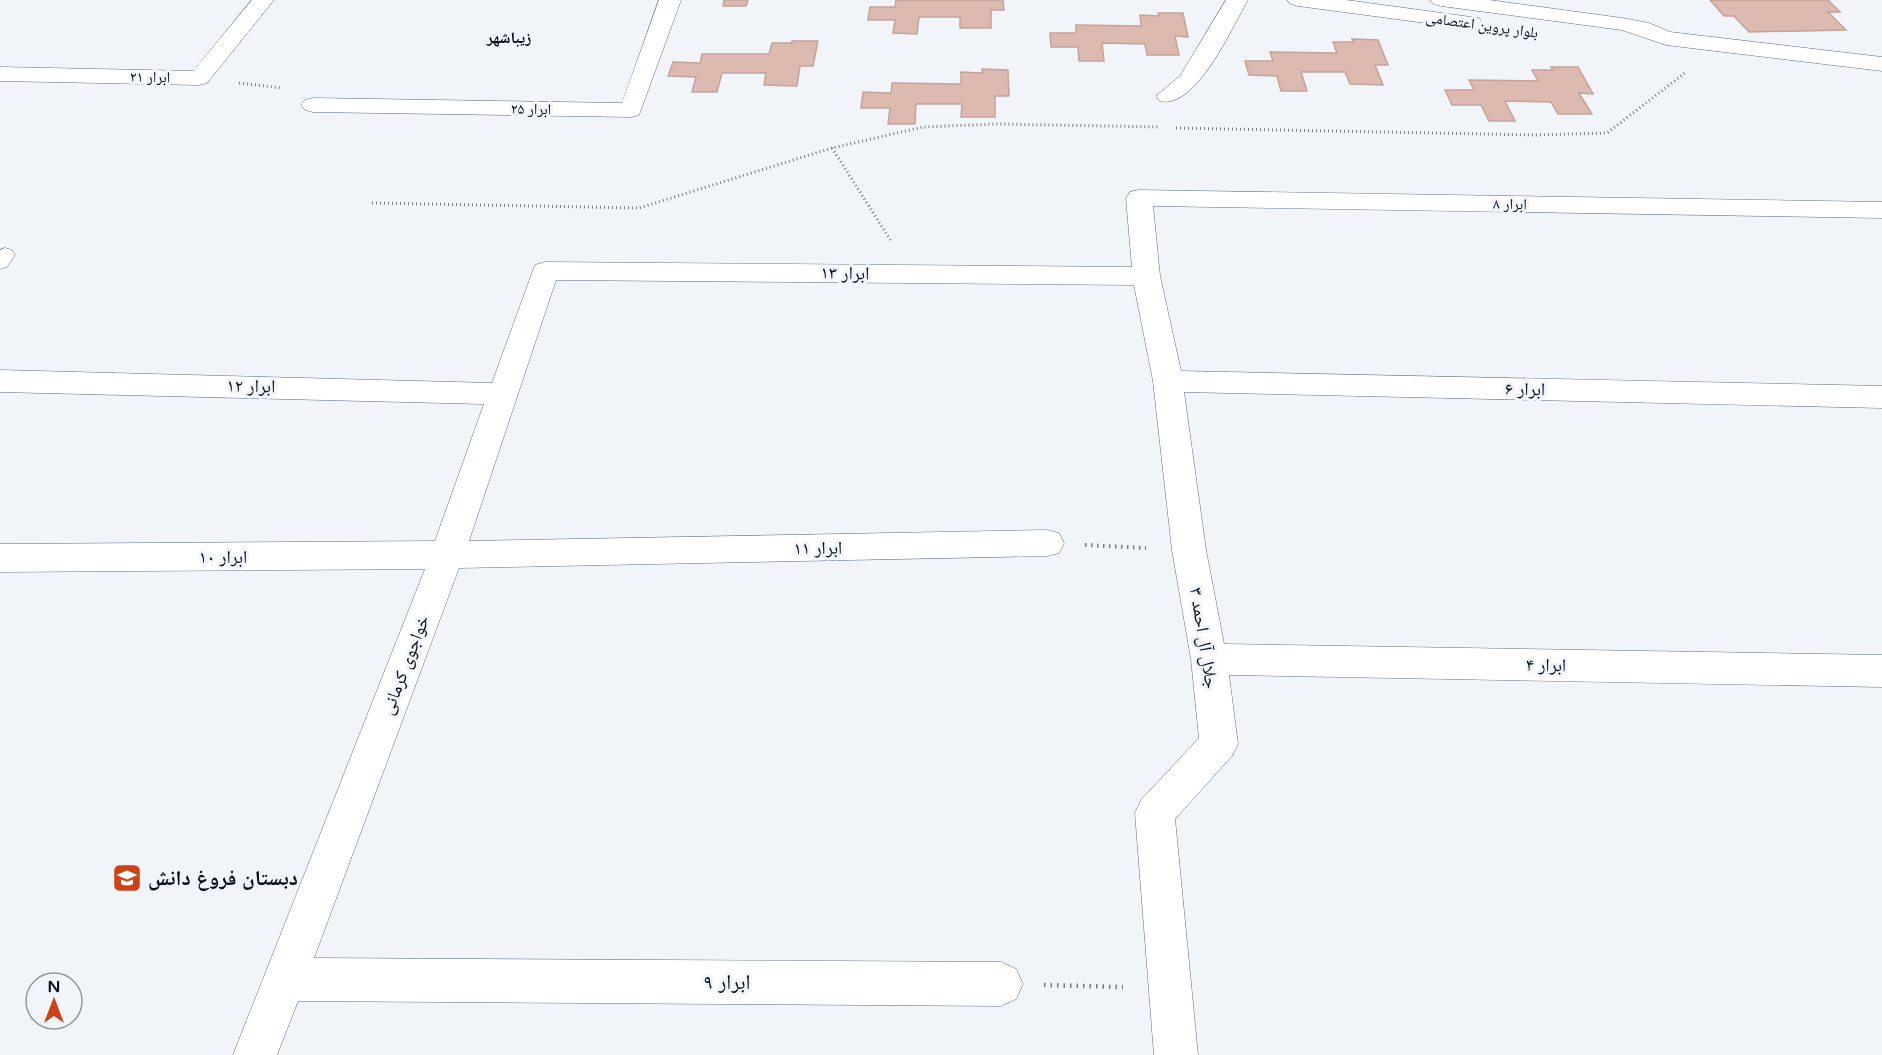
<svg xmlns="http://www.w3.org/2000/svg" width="1882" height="1055" font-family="'Varela Round','Noto Naskh Arabic',sans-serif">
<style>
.building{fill:#ddbab0;stroke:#c4a39a;stroke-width:1.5}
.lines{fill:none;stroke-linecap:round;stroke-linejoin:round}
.service-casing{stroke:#5c6c83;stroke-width:1}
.minor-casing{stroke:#5c6c83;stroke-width:1}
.tertiary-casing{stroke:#5c6c83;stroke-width:1}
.path-far2{stroke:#777c83;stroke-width:3;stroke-dasharray:1 3;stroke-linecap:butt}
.path-far1{stroke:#777c83;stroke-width:4;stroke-dasharray:1.5 4.5;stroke-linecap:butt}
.path{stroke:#777c83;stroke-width:4.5;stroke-dasharray:1.5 5;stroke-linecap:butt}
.service{fill:#fff;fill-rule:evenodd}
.minor{fill:#fff;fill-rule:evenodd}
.tertiary{fill:#fff;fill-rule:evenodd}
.labels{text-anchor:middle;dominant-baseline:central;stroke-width:6;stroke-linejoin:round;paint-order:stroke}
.far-street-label{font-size:15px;fill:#070d16;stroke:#f1f5fa}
.far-neighbourhood-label{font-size:16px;font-weight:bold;fill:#070d16;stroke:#f1f5fa}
.street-label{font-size:18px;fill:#070d16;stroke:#f1f5fa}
.near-poi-label{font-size:21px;font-weight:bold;fill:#070d16;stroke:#f1f5fa;text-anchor:start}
.near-street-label{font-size:21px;fill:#070d16;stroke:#f1f5fa}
</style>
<rect width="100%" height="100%" fill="#f1f5fa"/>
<path class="building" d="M724,0H748L746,6H723Z
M896,0H1003L1004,10H991V28H960V17H919L917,34L893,33L895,20H868L870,7H895Z
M1710,0H1828L1840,12H1828L1846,30L1749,32L1734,16H1724Z
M1158,13H1183L1188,37L1175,36L1179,55H1147L1145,44L1102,43L1104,61H1079L1078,47H1051L1050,33H1076V25L1141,26L1140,15L1159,16Z
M1352,39L1378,40L1388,65H1375L1383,85L1350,84L1345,72H1301L1307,91H1281L1277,76L1249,75L1245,61H1273L1270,52L1337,53L1333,42H1354Z
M792,41H818L813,66H800L797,86L764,85L766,73H722L717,92H692L696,77L668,76L673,62L700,63L702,54H769L772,43H792Z
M1551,67H1578L1593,94L1579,93L1592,114H1558L1551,102L1505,101L1515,121H1489L1481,105H1452L1445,90H1474L1469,80L1538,81L1532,70H1553Z
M982,69L1008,70L1009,96H995V117H961L962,104H916L915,124H888L890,108H861L863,92L891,93L892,83L961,84V72L982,73Z"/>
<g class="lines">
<g class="service-casing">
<path id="service" d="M5,248L12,250L15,255L7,267L0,269V250Z"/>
</g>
<g class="minor-casing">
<path id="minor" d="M252,0H274L207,83L199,85L0,81V67L193,71Z
M659,0H681L639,115L631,117L313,112L305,110L301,105L305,100L313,98L622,103Z
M1226,0H1248C1232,27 1196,110 1160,101L1156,96L1180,76Z
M1139,190L1882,202V218L1153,206L1160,276L1181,371L1882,386V408L1184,392L1206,550L1224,644L1882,655V687L1229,675L1238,744L1232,756L1175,819L1198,1055H1154L1135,813L1141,800L1199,738L1191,659L1172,550L1153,381L1134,285L556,280L469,541L1047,530L1059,533L1064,543L1059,553L1047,556L459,568L314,958L1001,962L1016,969L1023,984L1016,999L1001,1006L298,1001L277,1055H233L425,569L0,572V544L435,541L484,404L0,392V370L492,383L535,265L545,262L1132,267L1126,198L1130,192Z"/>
</g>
<g class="tertiary-casing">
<path id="tertiary" d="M1287,0H1346L1471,17L1479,18L1482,23L1479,28L1471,29L1298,6L1291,4Z
M1430,0H1489L1622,18L1649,23L1670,32L1882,57V71L1666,45L1622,30L1441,6L1434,4Z"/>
</g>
<path class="path-far2" d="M239,83L282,88
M1176,128L1535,135L1607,133L1685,73
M832,148L891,241
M372,203L639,208L832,148L923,127L997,124L1160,127"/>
<path class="path-far1" d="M1085,545L1146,548"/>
<path class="path" d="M1044,985L1123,987"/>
<use href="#service" class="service"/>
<use href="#minor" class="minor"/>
<use href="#tertiary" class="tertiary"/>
</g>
<defs>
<g id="school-square" transform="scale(1.5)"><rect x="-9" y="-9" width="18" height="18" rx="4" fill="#cb4316" stroke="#f1f5fa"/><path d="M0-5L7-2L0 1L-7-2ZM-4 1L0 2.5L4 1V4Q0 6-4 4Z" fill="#fff"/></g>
</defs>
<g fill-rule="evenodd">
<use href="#school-square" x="127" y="878"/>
</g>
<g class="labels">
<g class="far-street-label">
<text transform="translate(1482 25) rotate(8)">بلوار پروین اعتصامی</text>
<text transform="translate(150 77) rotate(1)">ابرار ۲۱</text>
<text transform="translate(531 109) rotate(1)">ابرار ۲۵</text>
<text transform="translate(1510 204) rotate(1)">ابرار ۸</text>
</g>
<g class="far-neighbourhood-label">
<text x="509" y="38">زیباشهر</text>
</g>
<g class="street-label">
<text transform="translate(845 273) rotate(1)">ابرار ۱۳</text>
<text transform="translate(251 386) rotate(1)">ابرار ۱۲</text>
<text transform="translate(1525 389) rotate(1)">ابرار ۶</text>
<text transform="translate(818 548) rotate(-1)">ابرار ۱۱</text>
<text x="223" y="557">ابرار ۱۰</text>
<text transform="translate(1204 638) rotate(81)">جلال آل احمد ۳</text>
<text transform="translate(405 665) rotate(-69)">خواجوی کرمانی</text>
<text transform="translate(1546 665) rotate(1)">ابرار ۴</text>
</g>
<g class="near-poi-label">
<text x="148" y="878">دبستان فروغ دانش</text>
</g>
<g class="near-street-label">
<text x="727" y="982">ابرار ۹</text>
</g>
</g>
<g transform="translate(54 1001)"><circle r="28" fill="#f1f5fa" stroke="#93989f" stroke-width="1.5"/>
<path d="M0-4.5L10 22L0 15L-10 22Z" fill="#cb4316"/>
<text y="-9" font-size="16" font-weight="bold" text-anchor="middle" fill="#070d16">N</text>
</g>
</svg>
